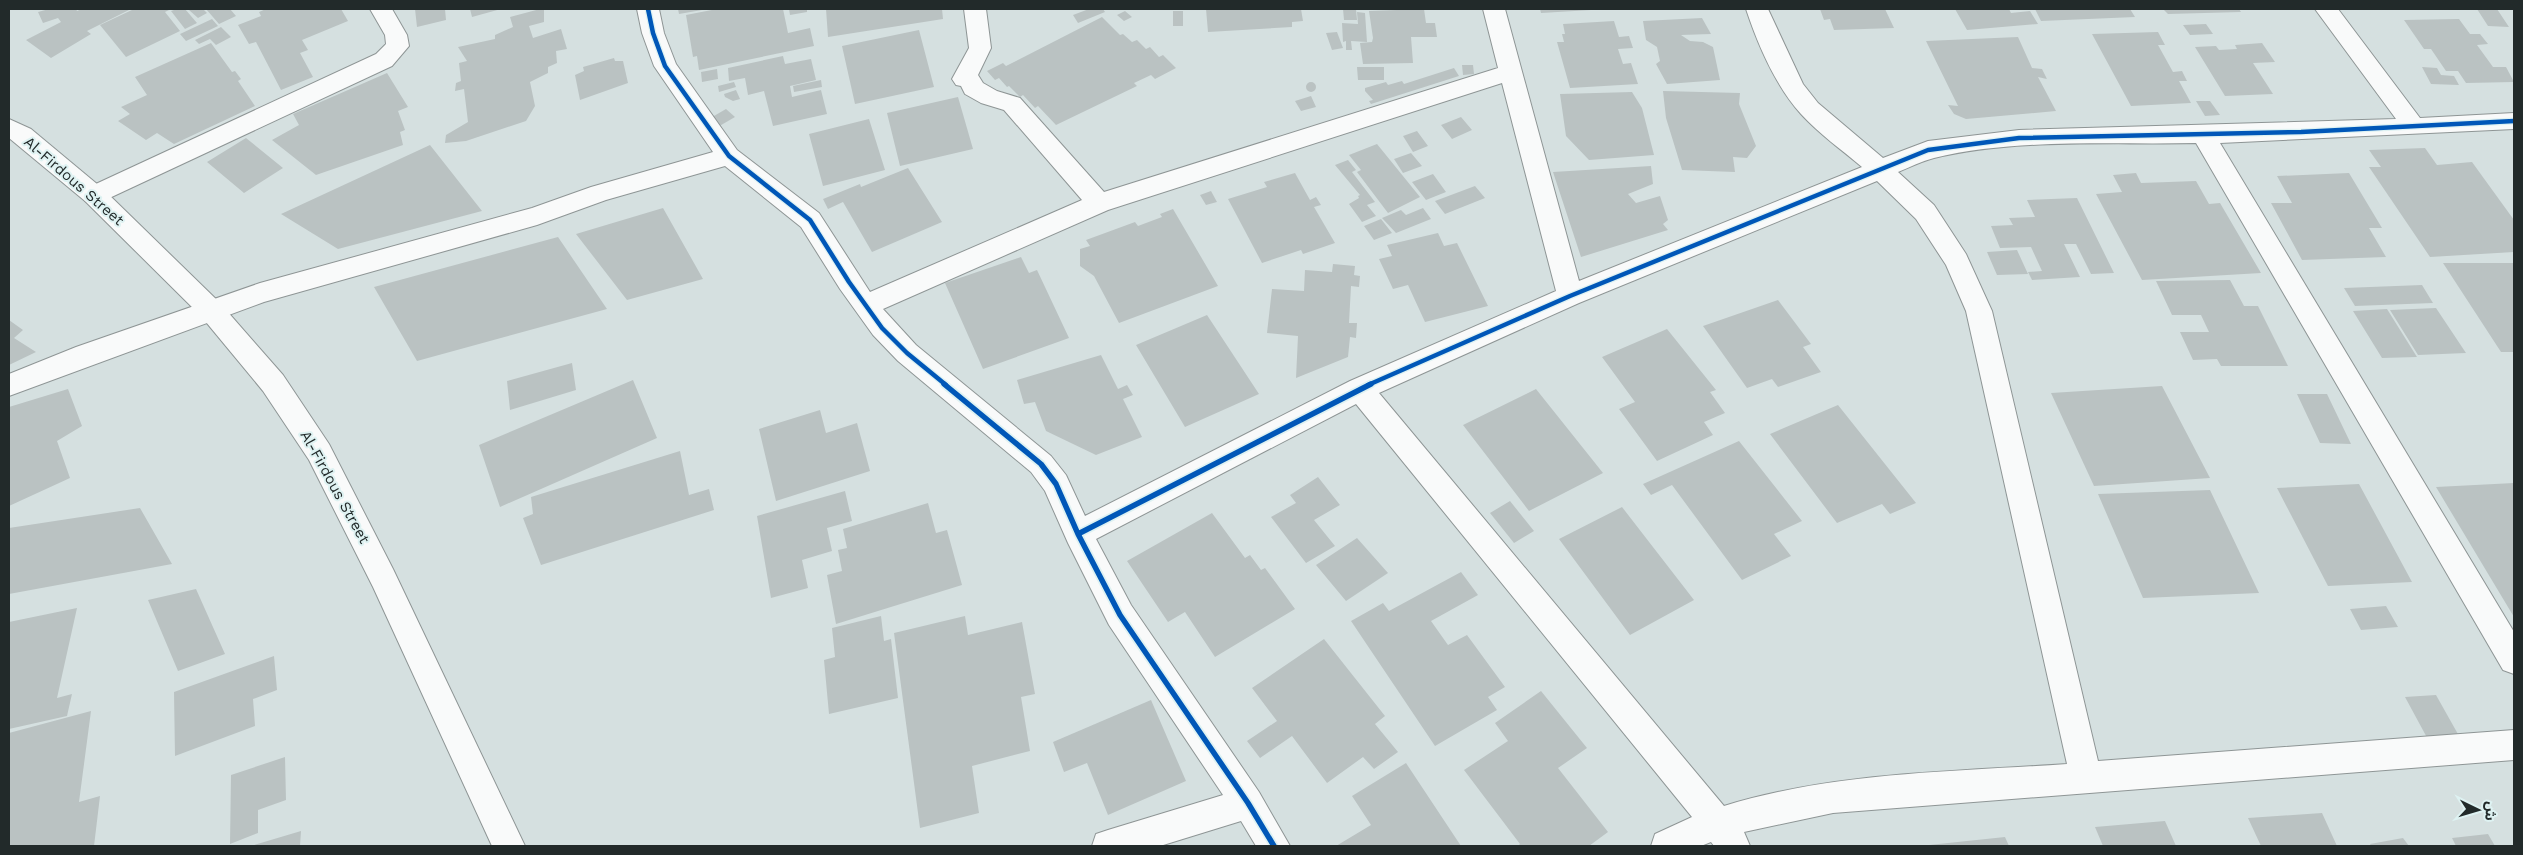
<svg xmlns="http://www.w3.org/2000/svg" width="2523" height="855" font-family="'Work Sans','Noto Sans Arabic',sans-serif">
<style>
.building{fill:#bac2c2}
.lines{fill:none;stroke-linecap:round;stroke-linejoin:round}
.street-casing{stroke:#8e9595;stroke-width:2}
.secondary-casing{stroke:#8e9595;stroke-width:2}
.street{fill:#f9fafa;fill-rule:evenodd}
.secondary{fill:#f9fafa;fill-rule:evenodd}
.cycleway-far1-casing{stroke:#def2f2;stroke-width:7}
.cycleway-casing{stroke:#def2f2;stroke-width:9}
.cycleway-far1{stroke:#0057b8;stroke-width:4.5}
.cycleway{stroke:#0057b8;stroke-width:5.5}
.labels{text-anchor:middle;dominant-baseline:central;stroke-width:4;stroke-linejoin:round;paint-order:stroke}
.street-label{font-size:15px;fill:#222a2a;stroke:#def2f2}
</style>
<rect width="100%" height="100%" fill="#d5e0e0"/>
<path class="building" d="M49,9H76L77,11L82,9H131L87,31L91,34L51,58L26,40L61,22L58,18L43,23L38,12Z
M134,9H171L165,12L180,31L126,57L100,25Z
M177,9H185L197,23L185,29L171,11Z
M191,9H203L207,13L198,18L189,10Z
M206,9H230L236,16L219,24Z
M266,9H341L348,21L302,40L308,50L300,53L313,77L281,90L256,42L249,44L238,25L261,16L259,12Z
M415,9H445L446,20L417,27Z
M470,9H501L472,17Z
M540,9H544V22L529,26L533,38L561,29L567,49L556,51L557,63L548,67V73L530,82L535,106L526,121L466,141L445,143L446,135L468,122L464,89L455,91L456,83L461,81L459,63L467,61L458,47L495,39V35L513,27L510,17Z
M678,9H702V10L679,14Z
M717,9H783L788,33L810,28L814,46L699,70L697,56L693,57L686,15Z
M789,9H807V12L790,15Z
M826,9H942L943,19L828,37Z
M1089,9H1103L1105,12L1078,23L1073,15Z
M1206,9H1301L1303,21L1292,22V27L1208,32Z
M1343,9H1356L1357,20H1344Z
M1424,9L1426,23H1435L1437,37H1411L1413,63L1363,64L1360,43L1372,42L1373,38L1369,11Z
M1540,9H1591V10L1541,13Z
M1820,9H1885L1894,28L1834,30L1830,19L1824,20Z
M1955,9H2009L2011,13L2030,11L2038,24L1967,30Z
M2035,9H2130L2135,17L2041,21Z
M2163,9H2239L2241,12L2168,14Z
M2477,9H2497L2509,27L2488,26Z
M1125,11L1132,17L1124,21L1117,15Z
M1173,11H1183V26H1173Z
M1357,12L1365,13L1367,42L1351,41L1352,50H1346V41L1343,42L1342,23L1358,24Z
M1102,17L1120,35L1123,34L1132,42L1137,40L1146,49L1150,47L1159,57L1163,55L1176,68L1155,79L1151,75L1134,83L1137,86L1056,125L1038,106L1035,108L1023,95L1020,97L1009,86L1007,87L999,78L995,80L987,71L1003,63L1006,66Z
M1702,18L1711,34L1681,35L1690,41L1703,42L1713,47L1720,80L1667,84L1656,64L1660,61L1657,47L1646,40L1643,21Z
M212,19L218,26L186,41L180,34Z
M2459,19L2470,34H2480L2488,44L2477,45L2493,67H2506L2514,82L2466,83L2458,71H2446L2431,49H2424L2404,20Z
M1614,21L1619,37L1629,36L1633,48L1618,49L1623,64L1631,63L1638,84L1570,88L1557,42H1564L1562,34H1565L1563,24Z
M2206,24L2213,34L2190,35L2183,25Z
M221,27L231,37L216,45L210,39L199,44L195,40Z
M919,30L934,87L855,104L842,46Z
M1337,32L1343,48L1332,50L1326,33Z
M2158,32L2165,45H2158L2173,72L2182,71L2187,81H2179L2191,103L2131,106L2092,34Z
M2018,37L2032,68L2042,69L2047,79L2038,77L2056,111L1966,119L1954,114L1948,105L1958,106L1926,41Z
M211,43L232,72L235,71L241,79L238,81L255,106L174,144L157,133L146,140L118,121L130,114L121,107L147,95L135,77Z
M2262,43L2275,62L2253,63L2273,94L2225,96L2195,47L2216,46L2219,50L2237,49L2235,45Z
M783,56L785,64L811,59L816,80L790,86L792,97L821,90L827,114L773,126L764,91L748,95L745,78L729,81L728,68Z
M614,58L615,61H623L628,83L580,100L575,75L584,71L583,67Z
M1462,65H1473L1474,74L1463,75Z
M1357,67H1384V80H1358Z
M2422,67L2437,68L2441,75L2454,76L2459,85L2431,84Z
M1454,68L1459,76L1371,104L1369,101L1373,100L1365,91V88L1386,82L1388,85L1402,81L1404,84Z
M717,69L718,79L702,82L701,72Z
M387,73L408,107L398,111L405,130L400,132L403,145L316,175L272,140L299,125L293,114Z
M821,80L822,87L794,92L793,86Z
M1306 87a5 5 0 1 1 10 0a5 5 0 1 1-10 0Z
M734,82L736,87L719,92L718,86Z
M736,90L740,99L733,101L725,97L724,94Z
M1663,91L1740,93L1739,104L1756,146L1747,158L1733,157L1735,172L1682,170L1666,118Z
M1632,92L1642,108L1654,155L1589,160L1566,136L1560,94Z
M1311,96L1316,107L1301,111L1295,101Z
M958,97L973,149L900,166L887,113Z
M2196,101H2210L2220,115L2205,116Z
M726,109L735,117L716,128L707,120Z
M1461,117L1472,130L1452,139L1441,125Z
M869,119L885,170L823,186L809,134Z
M1417,131L1428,146L1413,152L1403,136Z
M246,138L283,168L244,193L207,162Z
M1377,144L1420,197L1388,213L1357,172L1361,170L1349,155Z
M430,145L482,211L338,249L281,214Z
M2425,148L2437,165L2472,162L2514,220V252L2430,257L2369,167H2381L2369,150Z
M1411,153L1422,166L1403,173L1394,159Z
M1348,160L1356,170L1352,172L1375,202L1367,205L1376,216L1362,222L1349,204L1359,198L1358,196L1360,195L1335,165Z
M1651,166L1653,184L1628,194L1636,203L1660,196L1668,220L1663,224L1668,230L1581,257L1553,172Z
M908,168L942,222L872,252L843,202L828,209L823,199L860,184L861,187Z
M1295,173L1310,200L1316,197L1321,205L1314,207L1335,243L1303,254L1301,250L1262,263L1228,199L1267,187L1264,182Z
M2136,173L2141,183L2196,181L2209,204L2220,203L2261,273L2142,280L2096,194L2122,192L2113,175Z
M2349,173L2382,228H2369L2386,257L2302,260L2271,203H2292L2277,176Z
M1433,174L1446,192L1426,200L1412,182Z
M1475,186L1485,198L1445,214L1435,201Z
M1211,191L1217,202L1206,205L1200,195Z
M2077,198L2114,273L2091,274L2076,244H2064L2080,277L2032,280L2028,272L2042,271L2031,247L2000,248L1991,226L2013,225L2009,218L2035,217L2027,200Z
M663,208L703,279L627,300L576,234Z
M1423,208L1431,219L1396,233L1382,218L1401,210L1406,215Z
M1173,209L1218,286L1119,323L1094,276L1080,266V249L1090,246L1086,240L1135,222L1138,226L1162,217L1160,214Z
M1381,219L1392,233L1374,240L1364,226Z
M1438,233L1444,246L1457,243L1488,306L1425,322L1408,285L1393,289L1379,259L1392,256L1387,245Z
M558,237L607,309L417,361L374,287Z
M2017,250L2028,274L1997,275L1987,252Z
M1021,257L1029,273L1037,270L1069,338L983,369L945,283Z
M2443,263H2514V352H2501Z
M1333,264L1355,266L1354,275L1360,276L1359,287L1351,286L1349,323H1357L1356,338L1350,337L1348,357L1296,378L1298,336L1267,333L1272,289L1304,291L1305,270L1332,272Z
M2230,280L2244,306H2258L2288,366H2221L2217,359L2193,360L2180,332H2209L2201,315H2172L2156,281Z
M2422,285L2433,303L2355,306L2344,288Z
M1778,300L1811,344L1803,347L1821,372L1778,387L1772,379L1747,388L1703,326Z
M2436,308L2466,353L2418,355L2390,310Z
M2387,309L2417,357L2382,358L2353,311Z
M1207,315L1259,394L1185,427L1136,345Z
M9,320L23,330L14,338L36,352L9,365Z
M1667,329L1716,390L1710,392L1725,413L1704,422L1713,435L1657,461L1619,409L1635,402L1602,357Z
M1101,355L1118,389L1127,385L1133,395L1123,399L1142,437L1096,455L1046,431L1035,402L1024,404L1017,380Z
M572,363L576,390L510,410L507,381Z
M633,380L657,438L500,507L479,445Z
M2162,386L2210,478L2094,486L2051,393Z
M68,389L82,426L57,441L70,478L9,506V407Z
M1536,389L1603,473L1529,511L1463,425Z
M2297,394H2327L2351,444L2320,443Z
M1838,405L1916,503L1890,514L1882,504L1837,523L1770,434Z
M820,410L826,433L857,423L870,471L776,501L759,429Z
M1739,441L1802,521L1774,534L1791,556L1742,580L1672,485L1651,495L1643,484Z
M680,451L689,495L709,489L714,510L541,565L523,518L533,514L531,497Z
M1318,477L1340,505L1314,520L1335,546L1306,563L1271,517L1296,503L1290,495Z
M2514,483V617L2436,487Z
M2359,484L2412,582L2328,586L2277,488Z
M2210,490L2259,593L2143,598L2098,494Z
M845,491L852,521L827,528L832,551L802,560L808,588L771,598L757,516Z
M1510,501L1534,531L1514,543L1490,513Z
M928,503L936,533L947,530L962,585L836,624L827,575L842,571L838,550L847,548L843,529Z
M1622,507L1694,600L1630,635L1559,539Z
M140,508L172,564L9,594V528Z
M1212,513L1245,558L1250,555L1261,570L1265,568L1295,609L1215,657L1185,612L1168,622L1127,561Z
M1357,538L1388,573L1346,601L1316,565Z
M1461,572L1478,595L1431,621L1448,645L1467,635L1505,687L1488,697L1497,710L1435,746L1351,621L1383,603L1389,611Z
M196,589L225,654L178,671L148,600Z
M2386,606L2398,627L2361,630L2350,609Z
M77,608L57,698L72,694L67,716L9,729V622Z
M881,616L884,641L891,639L898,698L829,714L824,660L835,657L832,628Z
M965,616L968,635L1022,622L1035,694L1021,697L1030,751L972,766L979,813L920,828L894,633Z
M1324,639L1385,716L1375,724L1398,752L1374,769L1363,757L1327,783L1292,736L1260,758L1247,741L1277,721L1252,688Z
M274,656L277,690L253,699L255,726L175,756L174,692Z
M1541,691L1587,748L1558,768L1608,832L1589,846H1518L1520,844L1464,770L1508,741L1495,723Z
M2436,695L2463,743L2431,745L2405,697Z
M1151,700L1186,781L1108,815L1087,763L1064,772L1053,742Z
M91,711L79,802L100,796L94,846H9V733Z
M285,757L286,800L258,810V833L230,844L231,775Z
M1406,763L1461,846H1336L1371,825L1352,796Z
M2322,813L2337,846H2261L2248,818Z
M2165,821L2176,846H2103L2095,827Z
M301,831L300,846H251Z
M2488,834L2495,846H2456L2452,838Z
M2005,837L2009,846H1929V845Z
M2403,838L2409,846H2371L2370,844Z"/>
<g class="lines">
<g class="street-casing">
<path id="street" d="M370,9H392L407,35L409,46L392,66L103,201L94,204L85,201L82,195L85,189L376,54L386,44L385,35Z
M637,9H659L664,33L676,64L737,150L819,213L870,292L1082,200L1004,110L981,103L965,94L961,86L956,85L952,79L969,48L964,9H986L991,48L978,75L983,83L997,91L1020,98L1104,192L1498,68L1483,9H1505L1579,281L1862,167C1842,150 1819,134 1801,114C1775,85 1758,45 1746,9H1768L1803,84L1818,103L1883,158L1928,141L2019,130L2396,119L2315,9H2338L2420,118L2514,113V129L2220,143L2514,632V674L2503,670L2196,143C2111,145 2016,138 1934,158C1922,161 1910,167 1898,172L1934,205L1966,254L1992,311L2098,761L2514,730V760L1833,813L1744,832L1750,846H1714L1711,842L1701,846H1651L1655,834L1692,817L1356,404L1096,539L1131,605L1259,792L1290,846H1256L1241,821L1160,846H1092L1096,834L1108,830L1223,795L1109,625L1068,543L1045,491L1031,472L898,361L873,335L840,289L801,227L725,166L606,200L537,225L264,302L9,396V374L76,347L260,283L532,208L591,187L713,152L654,66L642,33ZM1502,83L1556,291L1350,381L1085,516L1066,475L1051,456L916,345L883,309L1108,210ZM1877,181L1916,219L1946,265L1966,311L2067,764C1953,772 1834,772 1724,806L1379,393L1579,303Z"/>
</g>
<g class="secondary-casing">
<path id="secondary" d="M9,119L31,129L103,189L219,302L283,375L329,444L393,569L525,846H492L373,587L309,460L263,391L201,316L85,201L9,138Z"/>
</g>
<use href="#street" class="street"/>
<use href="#secondary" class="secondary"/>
<g class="cycleway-far1-casing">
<path id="cycleway-far1" d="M648,9L653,33L665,66L729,156L810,220L849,282L882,328L907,353L946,385
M1368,385L1570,296L1928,150L2019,138L2301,132L2514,121"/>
</g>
<g class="cycleway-casing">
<path id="cycleway" d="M944,384L1041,464L1056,484L1078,534L1120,615L1248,803L1274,846
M1078,534L1371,384"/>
</g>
<use href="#cycleway-far1" class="cycleway-far1"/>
<use href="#cycleway" class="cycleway"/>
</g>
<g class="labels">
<g class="street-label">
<text transform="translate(74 181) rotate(41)">Al-Firdous Street</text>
<text transform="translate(335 487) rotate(61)">Al-Firdous Street</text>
</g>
</g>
<rect width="2523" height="855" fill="none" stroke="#222a2a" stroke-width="20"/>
<g transform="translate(2478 810) rotate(95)" stroke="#def2f2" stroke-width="4" paint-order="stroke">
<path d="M0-4L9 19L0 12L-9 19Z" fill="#222a2a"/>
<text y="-8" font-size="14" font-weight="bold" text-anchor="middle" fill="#222a2a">ش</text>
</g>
</svg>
